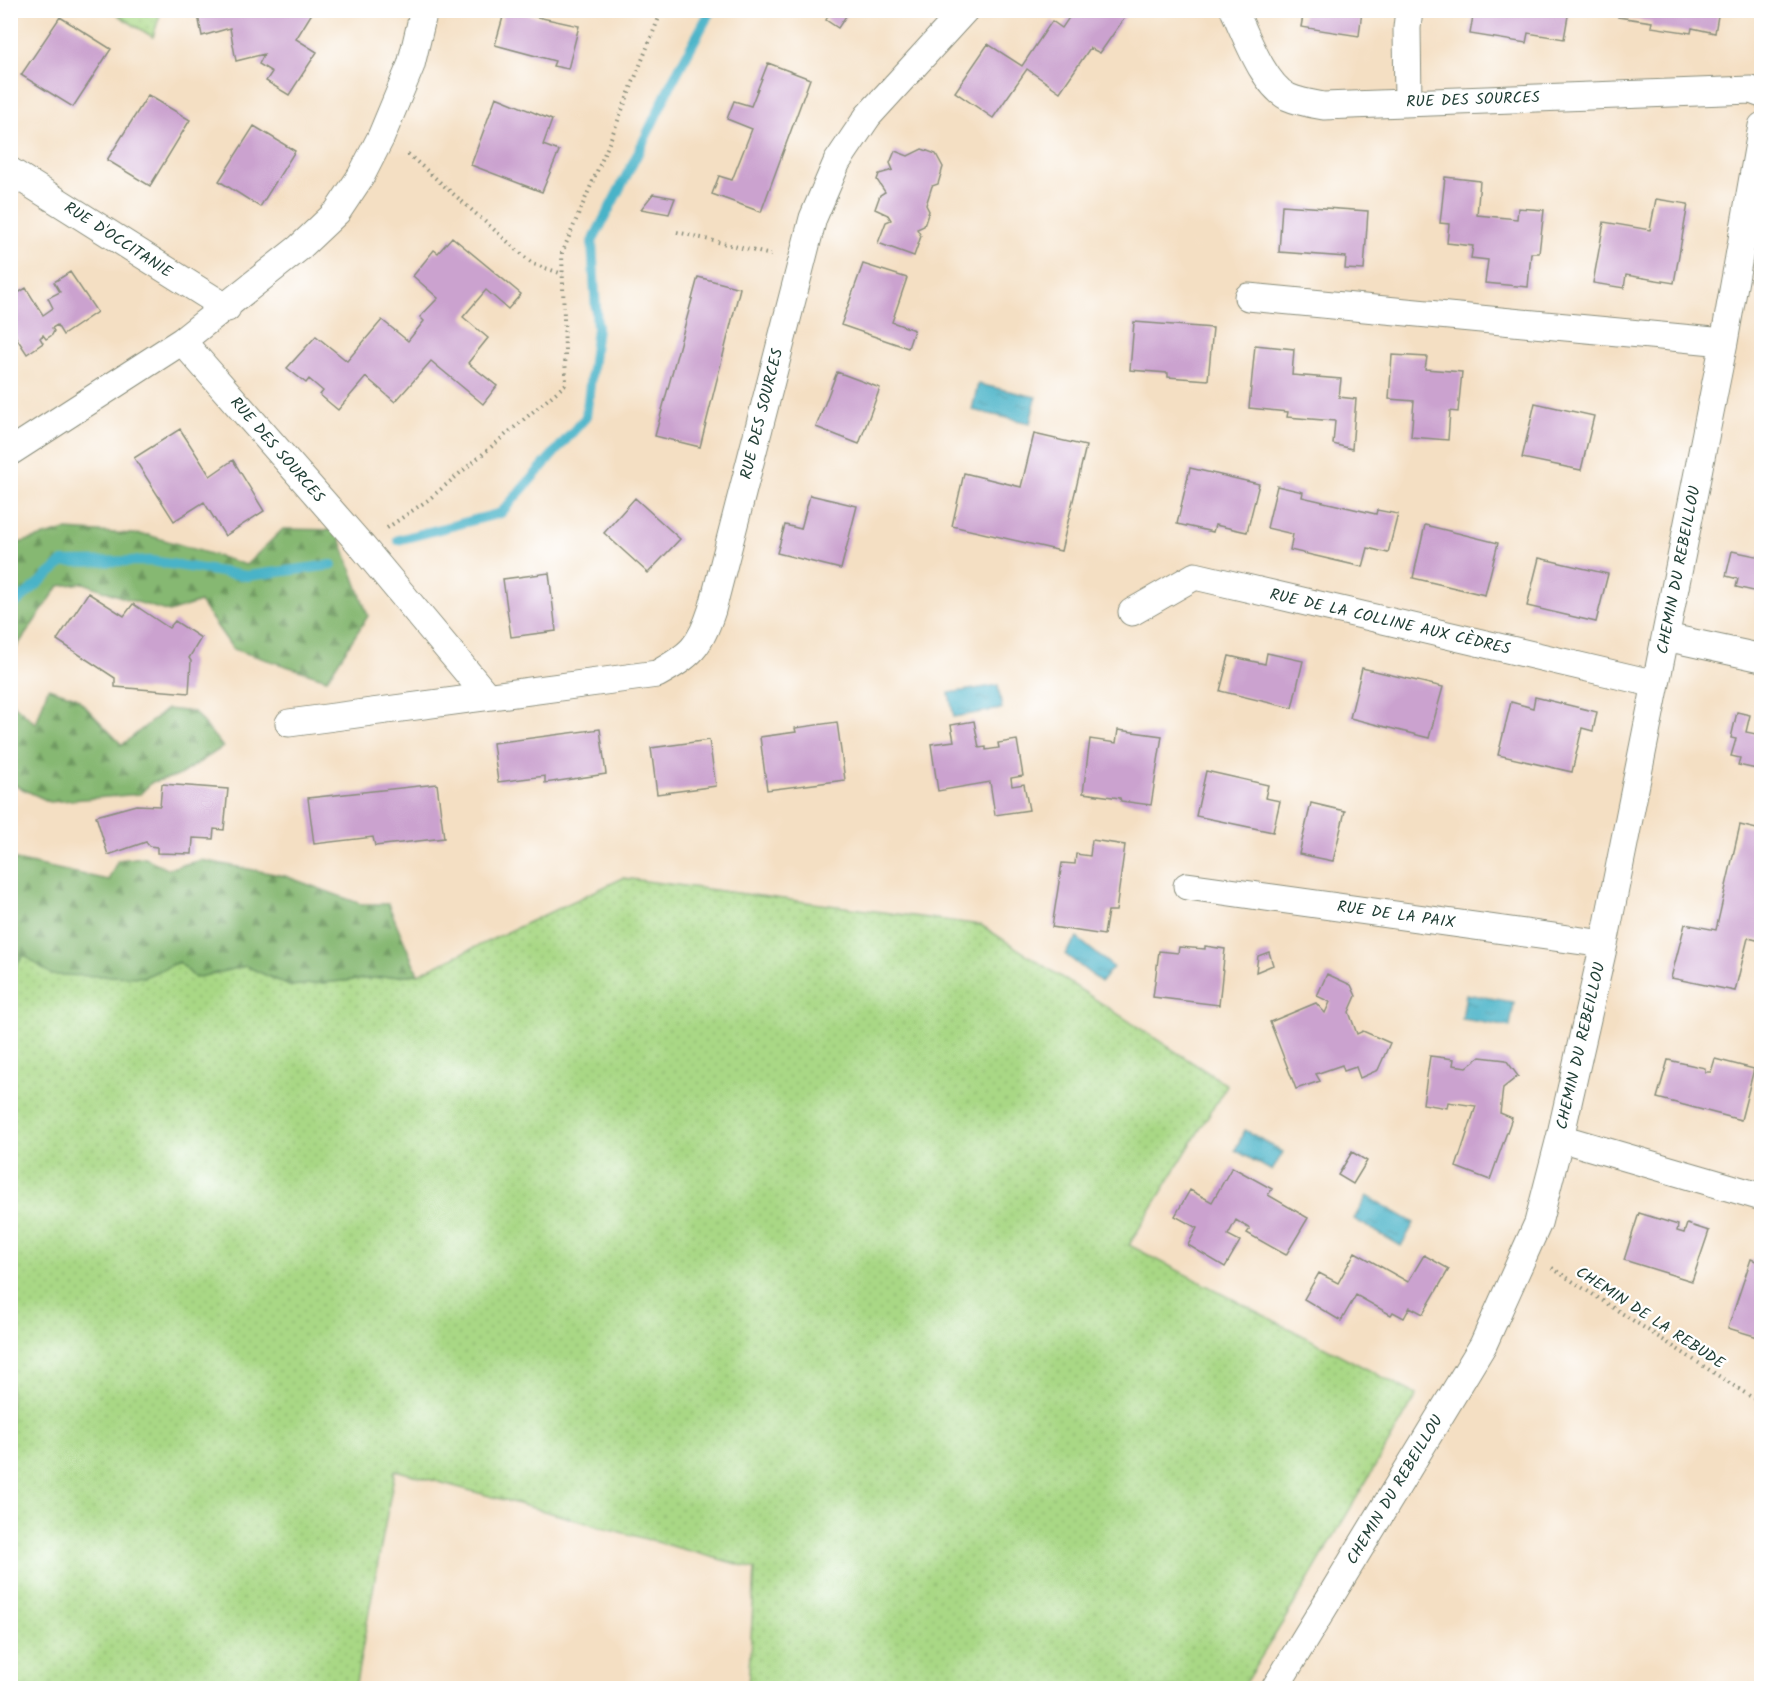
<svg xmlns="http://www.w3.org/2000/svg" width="1772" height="1699" font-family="Kalam,sans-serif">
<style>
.grass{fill:url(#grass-dots);stroke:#648a5c;stroke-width:1.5}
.forest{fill:url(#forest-firs);stroke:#527a53;stroke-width:1.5}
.water{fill:url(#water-ripples);stroke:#34787e;stroke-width:1.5}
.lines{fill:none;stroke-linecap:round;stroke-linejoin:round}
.stream{stroke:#4ab3c8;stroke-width:10}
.building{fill:#cba2cf}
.minor-casing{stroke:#8a8e7c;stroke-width:29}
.path{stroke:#8a8e7c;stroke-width:4;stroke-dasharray:1.5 4.5;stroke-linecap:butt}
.minor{stroke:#fff;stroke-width:27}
.labels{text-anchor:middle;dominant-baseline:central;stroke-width:4.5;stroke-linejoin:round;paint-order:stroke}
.street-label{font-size:16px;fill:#1f3d34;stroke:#fff}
</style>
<defs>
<pattern id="grass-dots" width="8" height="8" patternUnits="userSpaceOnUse" patternTransform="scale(1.5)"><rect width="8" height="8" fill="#a9d885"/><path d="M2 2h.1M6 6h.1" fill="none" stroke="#91ba73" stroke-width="1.8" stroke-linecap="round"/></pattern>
<pattern id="forest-firs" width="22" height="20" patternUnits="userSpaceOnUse" patternTransform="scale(1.5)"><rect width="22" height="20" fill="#86b872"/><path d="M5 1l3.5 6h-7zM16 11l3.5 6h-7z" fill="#6d975e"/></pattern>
<pattern id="water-ripples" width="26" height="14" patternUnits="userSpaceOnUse" patternTransform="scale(1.5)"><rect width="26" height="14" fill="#4ab3c8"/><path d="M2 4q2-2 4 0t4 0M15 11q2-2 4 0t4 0" fill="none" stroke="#3d93a3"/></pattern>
</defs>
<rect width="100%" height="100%" fill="#fff"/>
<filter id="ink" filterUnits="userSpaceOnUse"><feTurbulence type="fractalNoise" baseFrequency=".0167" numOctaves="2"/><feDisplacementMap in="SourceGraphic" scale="12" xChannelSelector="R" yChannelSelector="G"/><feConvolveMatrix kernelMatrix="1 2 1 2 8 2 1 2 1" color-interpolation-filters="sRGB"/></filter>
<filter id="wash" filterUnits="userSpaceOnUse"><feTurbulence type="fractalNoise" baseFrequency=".008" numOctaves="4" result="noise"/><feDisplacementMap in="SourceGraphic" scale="24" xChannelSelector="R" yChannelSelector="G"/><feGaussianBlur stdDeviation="1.35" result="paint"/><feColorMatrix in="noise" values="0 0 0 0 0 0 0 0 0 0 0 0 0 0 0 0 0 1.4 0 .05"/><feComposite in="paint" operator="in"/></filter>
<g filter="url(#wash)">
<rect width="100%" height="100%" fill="#f4dfc3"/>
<path class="grass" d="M111,11H161L153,37Z
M623,878L981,925L1227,1085L1129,1245L1417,1395L1294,1604L1242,1688H748L755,1569L395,1470L355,1688H11L10,973L24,955L144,977L179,962L195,978L246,966L290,986L418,974Z"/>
<path class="forest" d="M283,529L337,530L368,616L327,679L233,649L200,602L169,612L124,598L84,583L59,586L11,655V545L66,530L148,535L246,565Z
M48,688L76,697L122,745L167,709L194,712L223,747L178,776L152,782L140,794L50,802L10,783L11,702L36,724Z
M144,857L167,869L201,860L285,876L361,904H388L418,974L289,986L246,966L195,978L179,962L144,977L52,975L24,955L11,973V859L108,880L118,860Z"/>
<path class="water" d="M978,384L1036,397L1030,423L972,410Z
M998,685L1002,709L954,717L949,693Z
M1077,938L1113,967L1101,982L1065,954Z
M1466,994L1514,1002L1510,1027L1462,1019Z
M1245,1130L1283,1152L1272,1171L1235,1150Z
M1367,1196L1414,1223L1401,1246L1354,1219Z"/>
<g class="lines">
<path class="stream" d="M398,540L501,513L586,417L597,328L592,242L637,155L672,82L711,10
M10,608L63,562L151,561L247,576L332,565"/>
</g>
<g id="blocks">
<path class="building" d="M197,10H314L296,39L317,52L289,95L266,81L272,72L259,64L264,54L236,61L230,28L202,36Z
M505,10L579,26L568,69L553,66L555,61L495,45Z
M824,10H850L838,28L826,20L829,14Z
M1074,10H1130L1100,53L1090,48L1060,92L1027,69L993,118L955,92L988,44L1022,66L1052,21L1062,28Z
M1304,10H1362L1359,36L1301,27Z
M1474,10H1569L1564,39L1528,33L1526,43L1470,34Z
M1619,10H1719L1715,33L1692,28L1691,33L1651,27L1652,22L1618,17Z
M60,17L111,49L73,107L21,75Z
M768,63L810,79L761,212L712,194L719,176L732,180L752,129L727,119L734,101L751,106Z
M148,95L190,120L150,186L107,160Z
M496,97L552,120L543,145L559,151L542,192L471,165Z
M254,126L295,151L260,207L219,181Z
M922,149L936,154L943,167L938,184L932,186L926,205L929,211L924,226L917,229L921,236L914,256L878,243L886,222L891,220L888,215L875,209L880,195L885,192L877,180L879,174L893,170L890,163L895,151L908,156Z
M1445,177L1480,181L1477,215L1517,219L1518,208L1544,210L1539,253H1531L1528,287L1485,283L1488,260L1471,258L1473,246L1447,243L1449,224L1440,223Z
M653,194L675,198L669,214L641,209Z
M1656,199L1688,204L1674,283L1626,275L1624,288L1593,283L1604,222L1650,230Z
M1282,205L1368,211L1364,270L1345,269L1346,257L1279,252Z
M452,237L521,294L508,309L486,290L463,317L488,338L468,363L497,386L483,404L431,361L395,402L366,377L338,410L320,395L323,391L309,379L306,383L287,368L316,336L347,361L382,320L408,341L424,321L420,317L438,298L413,276L434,250L438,253Z
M863,264L907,278L892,322L914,330L908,348L841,325Z
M70,272L97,312L63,335L57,325L52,328L54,331L52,335L46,339L43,335L40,338L43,343L27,354L10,328V298L26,288L43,315L53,308L48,298L60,292L54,282Z
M698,277L740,288L700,447L655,436Z
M1134,322L1213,328L1208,380L1168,377V373L1130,370Z
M1255,345L1294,349L1292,375L1341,379L1339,397L1356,399L1352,449L1333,444L1335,421L1287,417L1288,412L1249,408Z
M1392,355L1427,357L1425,369L1462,372L1458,412L1450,411L1448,440L1411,437L1414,401L1389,399Z
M837,372L880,388L859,444L816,427Z
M1535,403L1594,416L1581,470L1522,458Z
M180,429L210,476L233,460L264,511L225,536L204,502L174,521L134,458Z
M1034,434L1086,446L1061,551L952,526L964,473L1021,487Z
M1190,468L1259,484L1247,532L1215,525L1213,532L1177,524Z
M1277,486L1303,492L1302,497L1376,514L1377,510L1398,514L1388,553L1368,548L1363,567L1290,550L1293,534L1267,528Z
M810,495L857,506L841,569L777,553L785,525L801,529Z
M635,498L680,539L648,573L604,533Z
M1425,525L1498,543L1485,595L1413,578Z
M1732,551L1761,557V605L1755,604L1758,592L1736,587L1738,579L1726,576Z
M1539,558L1608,574L1596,622L1527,606Z
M549,573L556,631L511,637L503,579Z
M88,593L124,616L133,604L169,628L175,621L201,638L189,658L191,661L189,693L115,687V678L57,640Z
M1267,653L1303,661L1292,708L1220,691L1229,656L1265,664Z
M1362,668L1443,687L1429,738L1350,718Z
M1535,697L1597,712L1593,731L1582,728L1572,772L1498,755L1511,702L1533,708Z
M1737,712L1750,715L1746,732L1761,735V770L1738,765L1740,758L1731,756L1736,739L1731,738Z
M974,721L979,748L986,747V750L999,748L998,743L1017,740L1023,776L1011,778L1012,786L1024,784L1029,810L995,815L990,782L938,791L931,744L954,741L951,725Z
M837,722L845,780L767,790L760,737L796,732L795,728Z
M600,729L606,774L545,783V776L498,782L493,743Z
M1118,730L1162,736L1151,805L1121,801L1120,798L1083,793L1090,739L1116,743Z
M709,740L716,786L657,794L651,748Z
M1206,771L1268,785L1265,798L1280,801L1273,832L1196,816Z
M162,784L228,789L224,830L214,829L213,839L193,838L192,854L157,853V847L149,846L146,842L108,855L96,816L136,805L160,806Z
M437,784L444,838L375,846L373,837L314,844L308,798Z
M1311,803L1345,811L1333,861L1299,854Z
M1740,825L1761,830V941L1748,938L1735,991L1671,978L1685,924L1716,930Z
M1092,840L1125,845L1116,911H1108L1104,935L1052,927L1062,863L1075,864L1076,854L1090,856Z
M1205,946L1225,949L1219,1005L1153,997L1159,951L1178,953L1179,947L1205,949Z
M1269,952L1273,965L1256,972L1258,956Z
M1327,974L1351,985L1356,996L1349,1012L1357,1034L1363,1031L1390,1043L1378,1070L1360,1078L1356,1067L1344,1071L1342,1065L1316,1074L1320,1081L1296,1089L1270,1022L1316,1003L1325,1013L1330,1002L1317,996Z
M1430,1056L1454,1059L1453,1065L1467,1067L1480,1057L1506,1060L1518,1076L1503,1088L1500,1113L1512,1118L1490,1180L1456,1167L1476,1106L1448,1102L1447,1108L1423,1104Z
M1715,1059L1754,1069L1741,1120L1657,1098L1668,1060L1705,1068V1072H1711Z
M1352,1152L1367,1161L1353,1184L1338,1175Z
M1232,1167L1272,1189L1268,1195L1308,1218L1286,1255L1247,1233L1250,1229L1236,1220L1228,1235L1240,1241L1225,1267L1188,1245L1197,1228L1175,1216L1190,1190L1212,1202Z
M1639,1213L1678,1225L1677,1231L1684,1233L1687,1224L1709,1231L1692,1281L1624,1260Z
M1355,1252L1408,1282L1424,1255L1449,1269L1423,1314L1410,1307L1404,1318L1393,1312L1391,1315L1356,1295L1341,1321L1304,1299L1319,1273L1338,1283Z
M1751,1259L1761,1263V1338L1728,1328Z"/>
</g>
</g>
<g filter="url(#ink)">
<use href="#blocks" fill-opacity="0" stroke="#8a8e7c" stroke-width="1.5"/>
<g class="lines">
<g class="minor-casing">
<path id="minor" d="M1234,10C1246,35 1263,84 1288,97C1299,102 1312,104 1324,106L1751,90L1762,94
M1408,102L1407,28L1409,10
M10,171L227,308
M1248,297L1724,342
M182,341L361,545L487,696
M10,452L182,341L299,248L337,212L361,176L381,137L411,65L424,10
M1132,612L1195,576L1656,684
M1666,637L1762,658
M289,723L657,674C691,655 700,647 712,610L813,218L837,162L868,116L965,10
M1187,886L1604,944
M1560,1138L1762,1197
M1275,1688L1483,1345L1538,1223L1560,1138L1604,944L1724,342L1762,126"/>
</g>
<path class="path" d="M408,154L533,264L563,274
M677,232L771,255
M387,528L428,500L566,384L562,253L607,148L662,10
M1552,1268L1762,1404"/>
<use href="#minor" class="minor"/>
</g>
</g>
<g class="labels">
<g class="street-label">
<text transform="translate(1473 100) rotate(-2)">RUE DES SOURCES</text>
<text transform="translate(118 240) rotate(33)">RUE D'OCCITANIE</text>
<text transform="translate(762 414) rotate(-76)">RUE DES SOURCES</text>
<text transform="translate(277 450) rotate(49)">RUE DES SOURCES</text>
<text transform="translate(1679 570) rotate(-79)">CHEMIN DU REBEILLOU</text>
<text transform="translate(1390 622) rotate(13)">RUE DE LA COLLINE AUX CÈDRES</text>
<text transform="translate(1396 915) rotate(8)">RUE DE LA PAIX</text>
<text transform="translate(1581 1046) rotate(-77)">CHEMIN DU REBEILLOU</text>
<text transform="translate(1650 1318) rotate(33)">CHEMIN DE LA REBUDE</text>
<text transform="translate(1395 1490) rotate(-59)">CHEMIN DU REBEILLOU</text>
</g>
</g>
<rect width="1772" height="1699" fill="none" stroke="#fff" stroke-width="36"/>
</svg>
